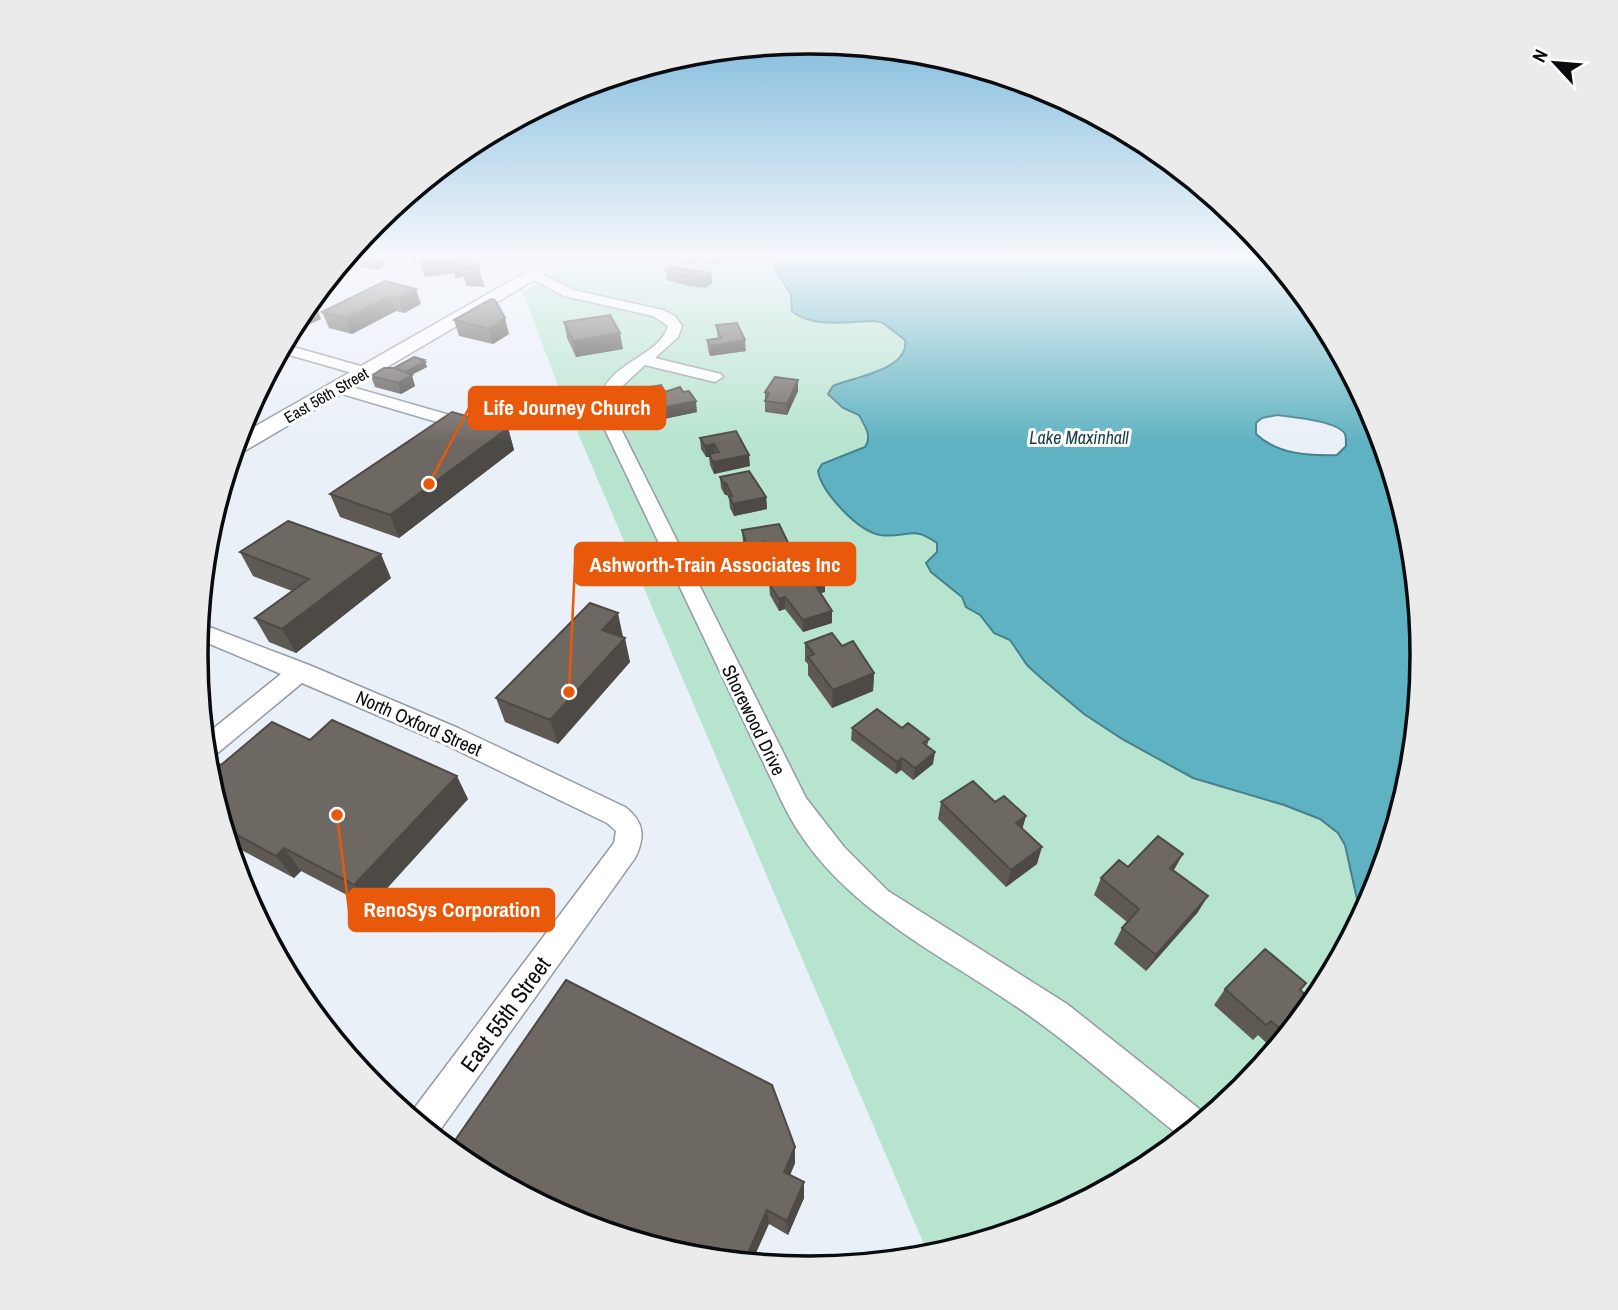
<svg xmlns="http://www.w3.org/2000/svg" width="1618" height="1310" font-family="'Archivo Narrow',sans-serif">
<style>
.green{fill:#b7e4ce}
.water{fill:#5fb2c1;stroke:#45808b;stroke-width:2;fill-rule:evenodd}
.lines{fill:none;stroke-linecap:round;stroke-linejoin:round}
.minor-casing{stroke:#959aa2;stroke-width:3}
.tertiary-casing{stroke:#959aa2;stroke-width:3}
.minor{fill:#fff;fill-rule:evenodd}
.tertiary{fill:#fff;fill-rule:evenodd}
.wall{fill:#5f5954}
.shaded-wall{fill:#4d4945}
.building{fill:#6e6862;stroke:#4d4945;stroke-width:2}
.labels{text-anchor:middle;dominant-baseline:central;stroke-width:6;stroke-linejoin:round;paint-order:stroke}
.far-street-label{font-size:16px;fill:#090b0e;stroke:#fff}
.far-water-label{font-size:18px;font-style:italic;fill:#1a4148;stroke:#fff}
.street-label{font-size:19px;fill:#090b0e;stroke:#fff}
.near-street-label{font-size:23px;fill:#090b0e;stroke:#fff}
.rim{fill:none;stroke:#090b0e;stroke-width:3.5}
.leader{fill:none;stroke:#e8590c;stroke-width:2.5}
.callout-dot{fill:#e8590c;stroke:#fff;stroke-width:2.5}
.callout{fill:#e8590c;stroke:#e8590c;stroke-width:2.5}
.callout-label{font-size:21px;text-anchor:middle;font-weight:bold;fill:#fff}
</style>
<rect width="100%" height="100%" fill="#eaf0f8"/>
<path class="green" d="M574,259H776V271L791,294L796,315L817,322L832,323L875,321L883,323L905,340C910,370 854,377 833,386L829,394L843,408L859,415L869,434L865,447L822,464C822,469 819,476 820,480C823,495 864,532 879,534C894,536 908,532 922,532L937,543V553L931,556V572L962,597L966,607L980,615L995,633L1010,640L1027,665L1041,678L1084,714L1122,739L1193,778L1284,805L1320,819L1338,833L1345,845L1361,917L1318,996L1242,1089L1149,1165L1043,1221L929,1256L562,396L523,293Z"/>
<path class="water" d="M776,259H1274L1319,315L1375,421L1410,536L1422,655L1410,775L1375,890L1361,917L1345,845L1338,833L1320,819L1284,805L1193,778L1122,739L1084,714L1041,678L1027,665L1010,640L994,633L980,615L966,607L962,597L931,572L926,563L937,552V543C910,524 908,539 880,535C858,531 822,493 818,471L822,464L865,447C873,436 864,425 859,415L843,408L828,394L833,386C853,377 910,370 905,340L883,323L875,321C850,321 812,329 792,311L791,294L774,268ZM1277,415C1292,417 1338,421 1345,434C1346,436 1346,443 1346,446L1337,455C1309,456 1277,454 1256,434V423L1262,418Z"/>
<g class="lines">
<g class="minor-casing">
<path id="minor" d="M535,271L573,290L663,310L675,316L682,326L678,337L655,358L721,374L723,377L715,382L645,365L617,391L613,413L806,798L844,847L888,891L1067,1004L1207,1115L1182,1138C1136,1101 1092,1062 1045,1027C954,958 838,914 784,806L597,413C599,361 659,360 668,326L653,316L564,296L530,278L528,275Z
M283,344L371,369L374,372L366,377L279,352Z
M338,383L453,416L455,420L447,425L332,391L330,388L332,385Z
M199,623L309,665L458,728L625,807C645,822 645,838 635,858L435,1137L410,1114L614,843L616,831L607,823L440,742L302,683L214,756L206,758L204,736L281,674L198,639Z"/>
</g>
<g class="tertiary-casing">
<path id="tertiary" d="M549,259H570L243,452L233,453L238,436Z"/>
</g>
<use href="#minor" class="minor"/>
<use href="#tertiary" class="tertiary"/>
</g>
<path class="wall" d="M358,259H385L386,265L377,270L361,267Z
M413,259H476L485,287L467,286L463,276L456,278L454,273L425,277L419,261L414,262Z
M677,259H698L690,264L678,261Z
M699,259H722L714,264L700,261Z
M666,270L711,273L712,283L705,288L688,286L667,280Z
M385,281L421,304L404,313L396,311L352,334L329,328L322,312Z
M306,306L321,319L310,324L296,321L300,314Z
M454,320L509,334L493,344L459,336Z
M564,322L623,349L576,357L567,338Z
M716,325L746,351L710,356L708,350L707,340L718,338Z
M424,360L427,367L411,375L415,386L401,394L375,387L371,376L394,368Z
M640,389L683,392L697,412L654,421L642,400Z
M798,391L787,415L765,412V392Z
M508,428L514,450L399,538L340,517L330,494Z
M736,431L750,466L714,474L710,465L709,457H706L701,449L700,438Z
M720,477L766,497L767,509L734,516L730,508L729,499L727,495H725L721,488Z
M779,524L793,565L754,571L750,556L748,557L743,542L742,530Z
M240,552L391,578L296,653L269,642L255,618L292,591L253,576Z
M769,583L825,592L820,593L832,611V623L803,632L785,609L779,611L770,595Z
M622,637L630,662L558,744L505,722L496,698Z
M805,643L842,646L874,673L873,691L832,708L808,675V664L805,661Z
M852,728H902L929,739L927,746L933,764L913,780L901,770L896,774L851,740Z
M310,740L468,799L370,907L301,871L294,878L232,845L228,840L208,774L221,765Z
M941,802H995L1026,816L1022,829L1037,864L1006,887L938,819Z
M1128,867L1174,870L1198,912L1146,971L1114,944L1122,928L1127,922L1094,895L1101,878Z
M1225,989L1300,990L1314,1002L1274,1050L1258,1035L1253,1040L1214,1005Z
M795,1163L790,1175L804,1198L788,1235L769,1224L689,1256Z"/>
<path class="shaded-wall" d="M374,259H385L386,265L377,270Z
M420,259H450L454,273L425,277Z
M450,259H459L463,276L456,278Z
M690,259H698L690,264Z
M713,259H722L714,264Z
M711,273L712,283L705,288L704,278Z
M416,289L421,304L404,313L399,298Z
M391,296L396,311L352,334L346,318Z
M317,308L321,319L310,324L306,314Z
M505,318L509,334L493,344L489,329Z
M620,333L623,349L576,357L573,341Z
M745,340L746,351L710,356V346Z
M424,360L427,367L407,377L405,372Z
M412,375L415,386L401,394L398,383Z
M798,380V391L787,415V404Z
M696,401L697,412L654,421L652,410Z
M508,428L514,450L399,538L390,515Z
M714,444L715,455L709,454V457H706L705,446Z
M749,455L750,466L714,474L713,462Z
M726,483L727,495H725L724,484Z
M766,497L767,509L734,516L733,504Z
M764,542L765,554L749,548L750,556L748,557L747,545Z
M793,553V565L754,571L753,560Z
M381,554L391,578L296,653L282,629Z
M825,580V592L813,595L814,583Z
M785,597V609L779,611V599Z
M832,611V623L803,632V620Z
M618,613L623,637L607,654L602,630Z
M625,638L630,662L558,744L550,720Z
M197,666L210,684L200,692Z
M874,673L873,691L832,708L833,690Z
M935,752L933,764L913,780L915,768Z
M902,758L901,770L896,774L897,762Z
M457,776L468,799L370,907L354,885Z
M1026,816L1021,833L1016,823Z
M1042,847L1037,864L1006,887L1011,870Z
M284,848L301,871L294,878L276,856Z
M1183,854L1174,870L1170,868Z
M1208,896L1198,912L1146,971L1156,955Z
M795,1147V1163L785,1187L784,1172Z
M804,1182V1198L788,1235L787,1221Z
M767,1210L769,1224L752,1262H744Z"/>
<path class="building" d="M459,259H476L480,267H462Z
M671,267L711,273L704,278L687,276L666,270Z
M385,281L416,289L399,298L391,296L346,318L322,312Z
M491,299L495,300L505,318L489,329L454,320Z
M306,306L317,308L306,314L301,313Z
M610,315L620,333L573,341L564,322Z
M737,323L745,340L710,346L707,340L721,338L716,325Z
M414,357L424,360L422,361L425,362L405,372L394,368Z
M384,368H394L412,375L398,383L371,376Z
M775,377L798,380L787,404L765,401L769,393L765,392Z
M661,385L665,392L680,387L683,392L689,391L696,401L652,410L640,389Z
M452,412L508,428L390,515L330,494Z
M736,431L749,455L713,462L709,454L719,452L714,444L705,446L700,438Z
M749,471L766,497L733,504L729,496H732L726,483L724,484L720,477Z
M288,521L381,554L282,629L255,618L309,579L240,552Z
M779,524L793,553L753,560L749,548L765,545L764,542L747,545L742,530Z
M819,571L825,580L814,583L832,611L803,620L785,597L779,599L769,583Z
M590,603L618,613L602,630L625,638L550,720L496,698Z
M832,633L842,646L853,641L874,673L833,690L808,657L814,654L805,643Z
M877,709L902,728L908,723L929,739L923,743L935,752L915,768L902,758L897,762L852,728Z
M332,720L457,776L354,885L284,848L276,856L224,828L220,816L221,815H220L208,774L207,768L214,761L221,765L272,722L310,740Z
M973,781L995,802L1004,796L1026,816L1016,823L1042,847L1011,870L941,802Z
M1158,836L1183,854L1170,868L1208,896L1156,955L1122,928L1139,909L1101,878L1119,860L1128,867Z
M1265,949L1306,983L1300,990L1314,1002L1287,1035L1271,1021L1266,1025L1225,989Z
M566,980L772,1085L795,1147L784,1172L804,1182L787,1221L767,1210L744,1262L689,1256L574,1221L468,1164L449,1149Z"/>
<linearGradient id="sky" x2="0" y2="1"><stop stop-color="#71b3d8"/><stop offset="0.58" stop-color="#f6f8fc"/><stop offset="1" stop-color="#f6f8fc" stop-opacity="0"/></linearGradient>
<rect width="1618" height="443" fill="url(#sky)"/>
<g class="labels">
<g class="far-street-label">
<text transform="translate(326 395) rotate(-30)">East 56th Street</text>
</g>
<g class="far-water-label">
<text x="1079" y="437">Lake Maxinhall</text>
</g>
<g class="street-label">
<text transform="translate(754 720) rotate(64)">Shorewood Drive</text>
<text transform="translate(419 723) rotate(24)">North Oxford Street</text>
</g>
<g class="near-street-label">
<text transform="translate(505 1014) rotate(-54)">East 55th Street</text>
</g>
</g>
<path d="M0 0H1618V1310H0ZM208 655a601 601 0 1 1 1202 0a601 601 0 1 1-1202 0Z" fill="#ebebec" fill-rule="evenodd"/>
<path class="rim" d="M208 655a601 601 0 1 1 1202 0a601 601 0 1 1-1202 0Z"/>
<path class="leader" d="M429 484L469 408M569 692L575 564M337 815L349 910"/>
<g class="callout-dot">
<circle cx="429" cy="484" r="7"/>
<circle cx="569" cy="692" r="7"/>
<circle cx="337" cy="815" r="7"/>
</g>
<g class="callout">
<rect x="469" y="387" width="196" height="42" rx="7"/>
<rect x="575" y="543" width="280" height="42" rx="7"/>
<rect x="349" y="889" width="205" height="42" rx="7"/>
</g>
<g class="callout-label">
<text x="567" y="415">Life Journey Church</text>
<text x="715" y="572">Ashworth-Train Associates Inc</text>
<text x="452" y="917">RenoSys Corporation</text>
</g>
<g transform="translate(1555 63) rotate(296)" stroke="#ffffff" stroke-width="5" paint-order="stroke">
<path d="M0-5L12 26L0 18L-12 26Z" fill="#090b0e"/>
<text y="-10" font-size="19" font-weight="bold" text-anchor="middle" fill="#090b0e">N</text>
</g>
</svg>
